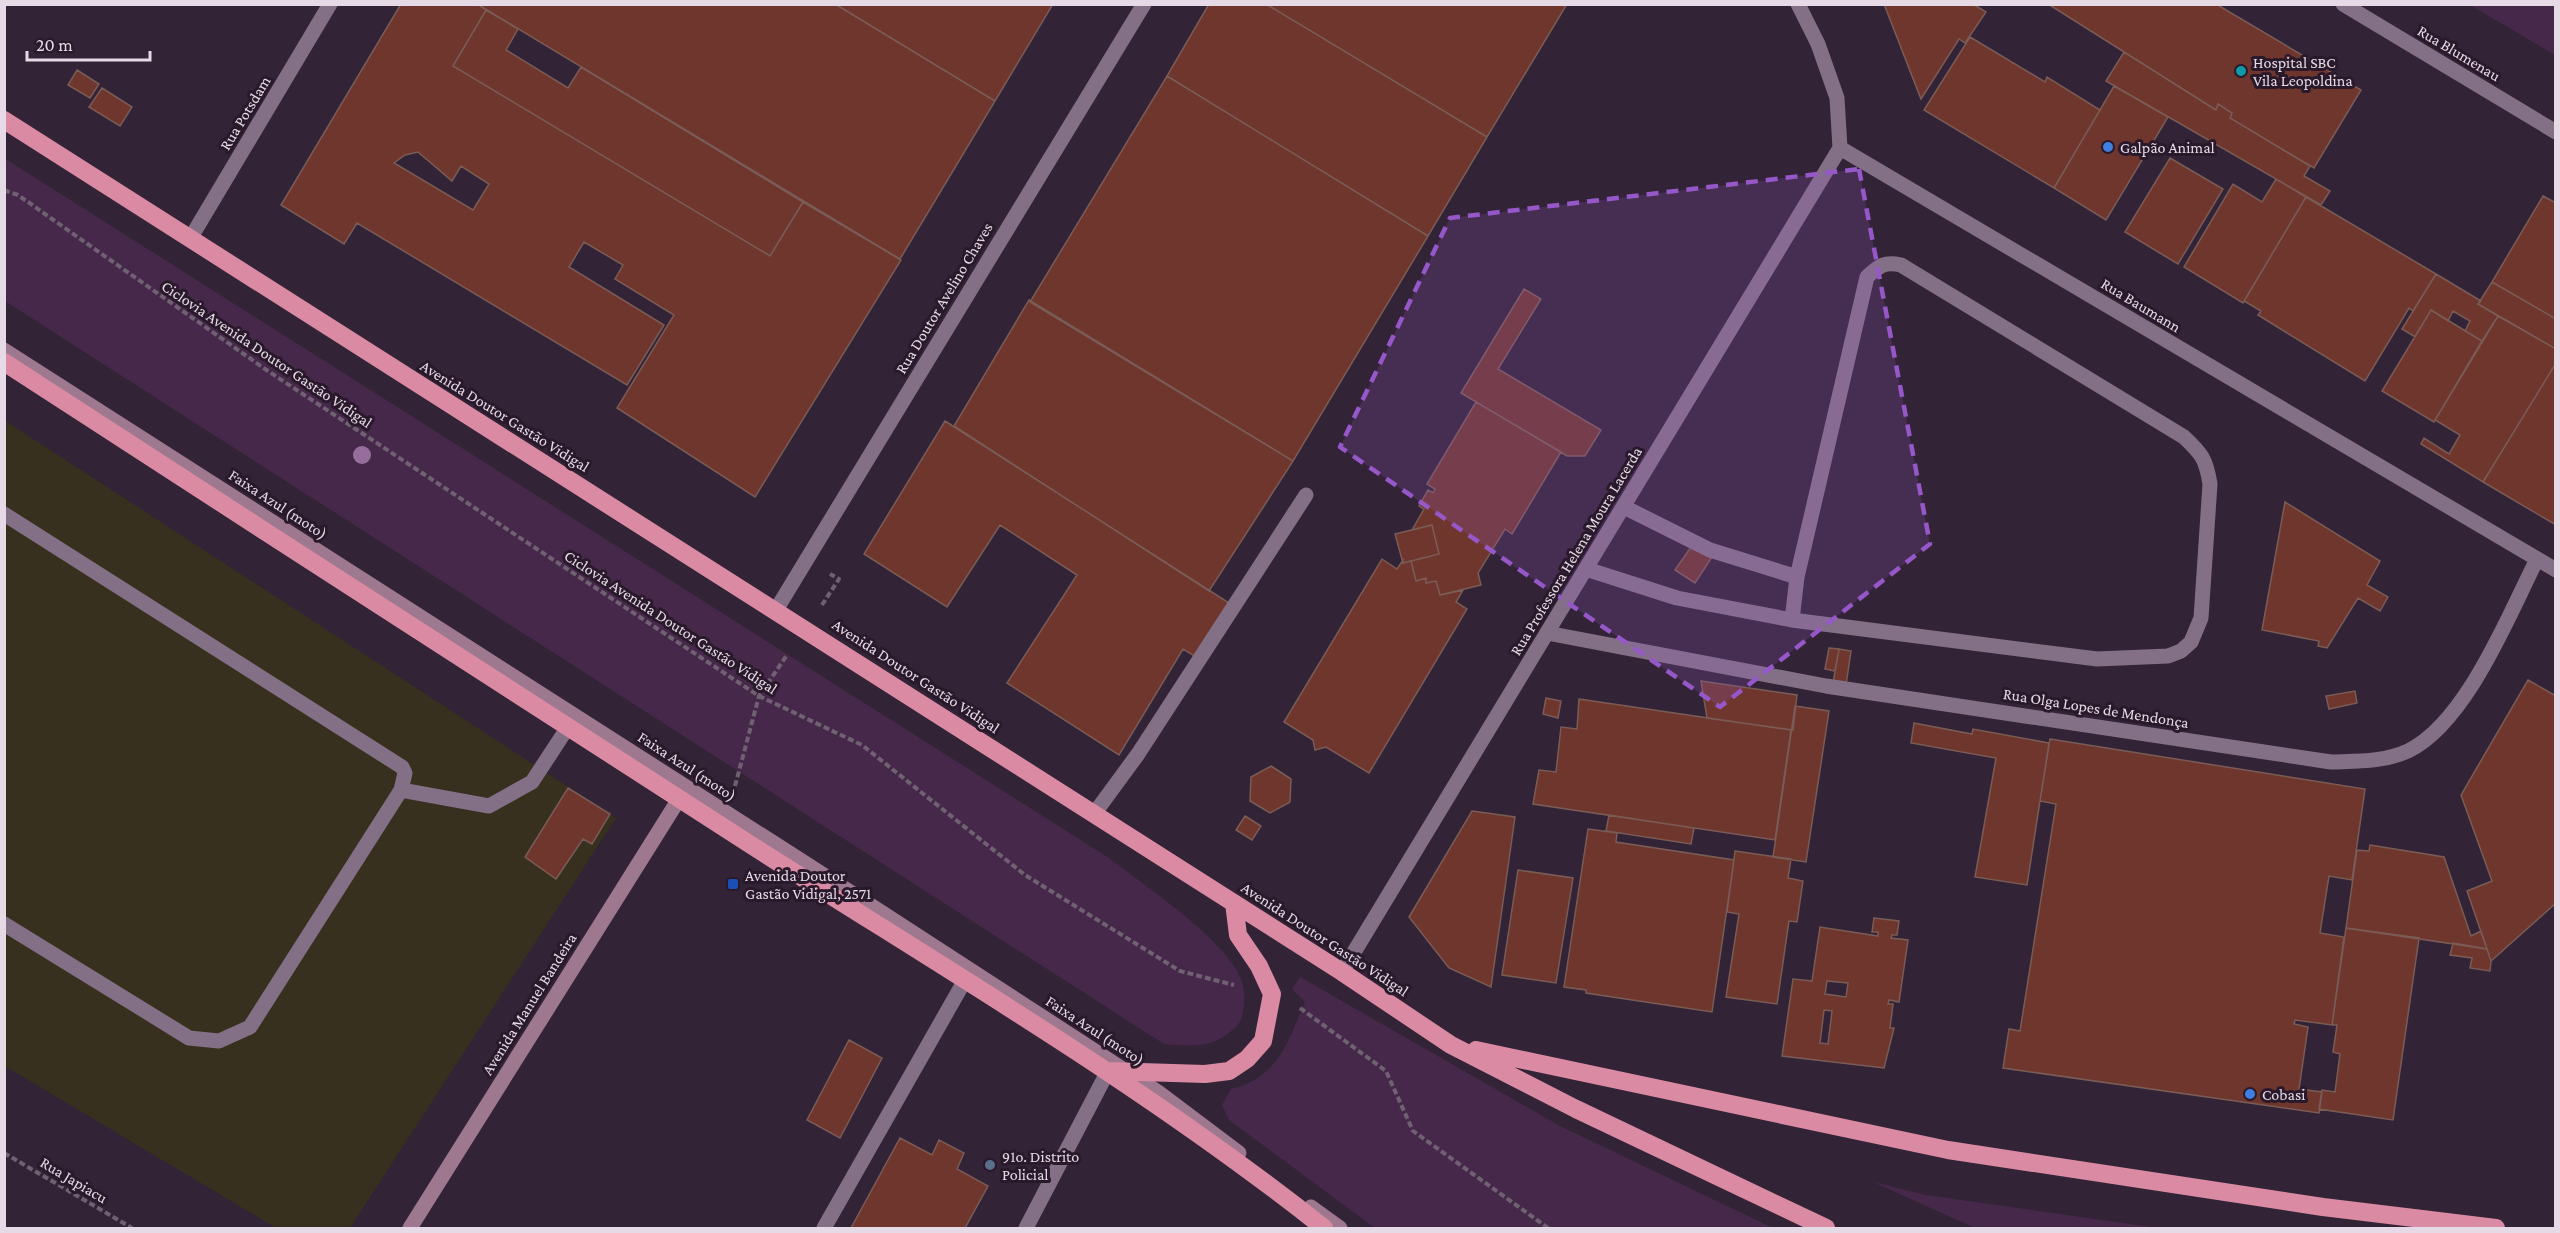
<svg xmlns="http://www.w3.org/2000/svg" width="2560" height="1233" font-family="'Crimson Pro',serif">
<style>
.commercial{fill:#38301f}
.green{fill:#46294a}
.building{fill:#6f362d;stroke:#7a5c57;stroke-width:1.5;fill-rule:evenodd}
.lines{fill:none;stroke-linecap:round;stroke-linejoin:round}
.path{stroke:#706172;stroke-width:4;stroke-dasharray:6 3;stroke-linecap:butt}
.lane{stroke:#847086;stroke-width:15}
.street{stroke:#847086;stroke-width:15}
.secondary{stroke:#9e788f;stroke-width:15}
.highway{stroke:#da8ba3;stroke-width:18}
.tree{fill:#966e9c}
.marked{fill:#9658c9;fill-opacity:0.2;stroke:#9658c9;stroke-width:4.5;stroke-dasharray:12 8;stroke-linejoin:round}
.culture-dot{fill:#0f9aa8;stroke:#29192b;stroke-width:2}
.shop-dot{fill:#3f7fe0;stroke:#29192b;stroke-width:2}
.transit-dot{fill:#1a4fb4;stroke:#29192b;stroke-width:2}
.service-dot{fill:#5c6f8a;stroke:#29192b;stroke-width:2}
.labels{text-anchor:middle;dominant-baseline:central;stroke-width:6;stroke-linejoin:round;paint-order:stroke}
.street-label{font-size:16px;fill:#e5dae6;stroke:#29192b}
.poi-label{font-size:16px;fill:#e5dae6;stroke:#29192b;text-anchor:start}
</style>
<rect width="100%" height="100%" fill="#332336"/>
<path class="commercial" d="M4,420L616,818L350,1228H276L5,1066Z"/>
<path class="green" d="M2470,5H2555V55Z
M4,158L1109,858C1145,886 1225,939 1241,979C1245,989 1245,1001 1243,1011C1242,1018 1241,1022 1236,1027C1212,1049 1195,1046 1164,1044L5,301Z
M1300,977L1560,1126L1773,1228H1375L1229,1120L1222,1105L1231,1089C1277,1079 1288,1042 1305,1002L1292,989Z
M1873,1182L1926,1195L2158,1228H1975Z"/>
<path class="building" d="M401,4H477L486,10L453,66L770,256L803,202L901,260L755,497L617,408L674,315L615,279L623,265L584,242L569,267L664,325L627,385L357,223L344,244L281,205ZM418,152L452,181L461,166L489,184L473,210L394,163L405,155Z
M477,4H835L995,101L900,259Z
M835,4H1053L995,101Z
M1209,4H1266L1487,137L1428,236L1167,76Z
M1266,4H1567L1487,137Z
M1884,4H1973L1986,12L1965,43L1959,39L1921,99Z
M2048,4H2216L2361,90L2314,168L2230,118L2232,113L2218,104L2216,110Z
M486,10L518,29L506,50L568,88L581,67L803,202L770,256L453,66Z
M1970,37L2045,82L2047,77L2100,110L2054,188L1924,110Z
M2124,52L2216,110L2218,104L2232,113L2230,118L2310,166L2304,176L2330,191L2321,205L2106,81Z
M77,70L99,84L90,98L68,85Z
M1167,76L1428,236L1293,461L1030,302Z
M2114,86L2168,117L2106,220L2054,188Z
M102,88L132,107L120,126L89,107Z
M2170,158L2223,189L2178,264L2125,232Z
M2276,179L2306,197L2243,303L2184,267L2233,184L2262,202Z
M2543,196L2556,203V319L2492,282Z
M2306,197L2436,274L2413,311L2409,308L2365,381L2258,315L2261,311L2244,301Z
M2436,274L2481,301L2478,304L2498,316L2482,341L2465,331L2470,321L2453,311L2448,321L2431,310L2415,337L2402,329Z
M2492,282L2556,319V349L2478,304Z
M1524,289L1541,299L1498,369L1601,430L1585,456H1567L1461,393Z
M1029,300L1293,461L1209,591L954,426Z
M2431,310L2482,341L2434,422L2382,391Z
M2498,316L2556,349V363L2483,482L2421,444L2424,438L2449,454L2460,435L2435,420Z
M2556,363V525L2483,482Z
M1476,402L1561,452L1512,534L1505,529L1478,573L1481,585L1440,595L1436,581L1426,583V578L1416,581L1411,561L1439,554L1432,525L1412,530L1424,509L1419,506L1428,490L1433,493L1435,489L1427,484Z
M945,421L1229,603L1196,657L1183,649L1119,755L1007,683L1077,575L1000,525L947,607L864,554Z
M2285,502L2380,561L2367,585L2388,597L2380,611L2358,598L2327,648L2318,646L2319,641L2262,630Z
M1432,525L1439,554L1403,563L1395,534Z
M1693,544L1712,557L1695,583L1675,570Z
M1382,559L1397,569L1403,560V563L1411,561L1416,581L1426,578V583L1436,581L1440,595L1463,590L1456,602L1467,609L1369,773L1326,747L1315,750L1313,740L1284,722Z
M1829,648L1839,649L1835,671L1825,669Z
M1839,649L1851,651L1846,685L1833,683Z
M2528,680L2556,696V903L2491,961L2467,891L2492,881L2461,795Z
M1701,681L1797,695L1793,730L1707,718Z
M2355,691L2357,703L2329,709L2326,696Z
M1546,698L1561,701L1558,718L1543,714Z
M1579,699L1791,730L1775,840L1533,804L1539,770L1556,772L1561,727L1577,729Z
M1795,706L1829,711L1806,862L1773,857Z
M1914,723L1972,734L1973,729L2049,743L2027,885L1975,877L1996,758L1911,743Z
M2050,739L2365,789L2352,880L2329,876L2320,933L2344,937L2332,1025L2295,1020L2294,1024L2308,1027L2299,1089L2322,1092L2319,1113L2003,1068L2009,1029L2020,1031L2056,804L2040,801Z
M1271,766L1291,779L1290,802L1270,813L1250,801L1251,777Z
M568,788L610,814L592,844L583,839L556,879L525,857Z
M1472,811L1515,817L1491,987L1449,968L1409,917Z
M1609,815L1694,828L1691,844L1606,831Z
M1245,816L1261,826L1252,840L1236,830Z
M1588,829L1617,833L1616,842L1734,860L1712,1012L1586,993V990L1564,987Z
M2370,845L2444,857L2471,936L2481,931L2487,949L2346,928L2357,850L2369,851Z
M1735,851L1791,859L1788,878L1803,881L1797,922L1789,921L1777,1004L1726,997L1739,914L1727,912Z
M1518,870L1573,878L1556,983L1502,975Z
M1874,918L1899,921L1897,935H1892L1891,938L1908,940L1899,1002L1889,1000L1888,1004H1893L1890,1028H1894L1884,1068L1782,1056L1793,979L1812,981L1820,927L1878,936V932H1872ZM1827,981L1848,983L1846,997L1825,994ZM1824,1010L1832,1011L1828,1044L1820,1043Z
M2346,928L2419,938L2393,1120L2319,1109L2322,1090L2335,1092L2340,1054L2333,1052L2337,1025H2332Z
M2453,943L2487,949L2491,961L2490,971L2470,968L2472,958L2450,955Z
M849,1040L882,1058L840,1138L807,1120Z
M900,1138L932,1155L939,1140L964,1153L957,1169L988,1186L965,1228H851Z"/>
<g class="lines">
<path class="path" d="M4,190L18,195L265,369L759,696L862,745L1025,875L1180,971L1234,985
M822,605L839,579L830,574
M735,786L759,696L787,655
M1300,1008L1386,1071L1413,1131L1548,1228
M4,1153L132,1228"/>
<path class="lane" d="M1624,507L1710,550L1797,577
M4,514L402,767L405,773L401,790
M1586,569L1677,598L1792,620L2097,659L2168,656L2181,651L2191,642L2201,618L2210,484C2206,459 2202,454 2184,437L1901,265C1884,261 1879,266 1867,277L1797,577L1792,620
M1547,633L1826,686L2331,762C2357,761 2384,762 2408,751C2466,723 2509,615 2537,559
M1094,814L1138,754L1306,495
M4,924L189,1038L219,1041L250,1027L401,790L489,806L532,782L568,727
M824,1228L965,980
M1026,1228L1108,1071"/>
<path class="street" d="M1798,4L1818,44L1837,98L1840,148
M2343,4L2556,132
M1840,148L2556,570
M190,239L330,4
M776,610L1144,4
M1342,972L1840,148"/>
<path class="secondary" d="M4,350L858,897L1158,1092L1239,1153
M1311,1207L1340,1228
M410,1228L679,799"/>
<path class="highway" d="M4,120L1342,972L1451,1045L1576,1109L1826,1228
M4,362C253,523 501,686 751,845C945,969 1144,1085 1324,1228
M1476,1050L1948,1150L2323,1207L2496,1228
M1108,1071L1205,1074L1229,1071L1247,1059L1263,1041L1272,994L1259,966L1238,935L1234,903"/>
</g>
<circle class="tree" cx="362" cy="455" r="9"/>
<path class="marked" d="M1859,169L1930,544L1720,707L1340,447L1450,218Z"/>
<circle class="culture-dot" cx="2241" cy="71" r="6"/>
<g class="shop-dot">
<circle cx="2108" cy="147" r="6"/>
<circle cx="2250" cy="1094" r="6"/>
</g>
<rect class="transit-dot" x="727" y="878" width="12" height="12" rx="3"/>
<circle class="service-dot" cx="990" cy="1165" r="6"/>
<g class="labels">
<g class="street-label">
<text transform="translate(2459 53) rotate(31)">Rua Blumenau</text>
<text transform="translate(245 113) rotate(-59)">Rua Potsdam</text>
<text transform="translate(944 298) rotate(-59)">Rua Doutor Avelino Chaves</text>
<text transform="translate(2141 305) rotate(31)">Rua Baumann</text>
<text transform="translate(267 354) rotate(34)">Ciclovia Avenida Doutor Gastão Vidigal</text>
<text transform="translate(505 416) rotate(32)">Avenida Doutor Gastão Vidigal</text>
<text transform="translate(278 504) rotate(33)">Faixa Azul (moto)</text>
<text transform="translate(1576 551) rotate(-59)">Rua Professora Helena Moura Lacerda</text>
<text transform="translate(671 622) rotate(33)">Ciclovia Avenida Doutor Gastão Vidigal</text>
<text transform="translate(916 676) rotate(33)">Avenida Doutor Gastão Vidigal</text>
<text transform="translate(2096 708) rotate(9)">Rua Olga Lopes de Mendonça</text>
<text transform="translate(687 766) rotate(33)">Faixa Azul (moto)</text>
<text transform="translate(1325 939) rotate(33)">Avenida Doutor Gastão Vidigal</text>
<text transform="translate(529 1004) rotate(-58)">Avenida Manuel Bandeira</text>
<text transform="translate(1095 1030) rotate(33)">Faixa Azul (moto)</text>
<text transform="translate(74 1180) rotate(31)">Rua Japiacu</text>
</g>
<g class="poi-label">
<text x="2253" y="62">Hospital SBC<tspan x="2253" dy="18">Vila Leopoldina</tspan></text>
<text x="2120" y="147">Galpão Animal</text>
<text x="745" y="875">Avenida Doutor<tspan x="745" dy="18">Gastão Vidigal, 2571</tspan></text>
<text x="2262" y="1094">Cobasi</text>
<text x="1002" y="1156">91o. Distrito<tspan x="1002" dy="18">Policial</tspan></text>
</g>
</g>
<rect width="2560" height="1233" fill="none" stroke="#e5dae6" stroke-width="12"/>
<path d="M27 51v9h123v-9" fill="none" stroke="#e5dae6" stroke-width="3"/>
<text x="36" y="51" font-size="18" fill="#e5dae6" stroke="#29192b" stroke-width="4.5" paint-order="stroke">20 m</text>
</svg>
